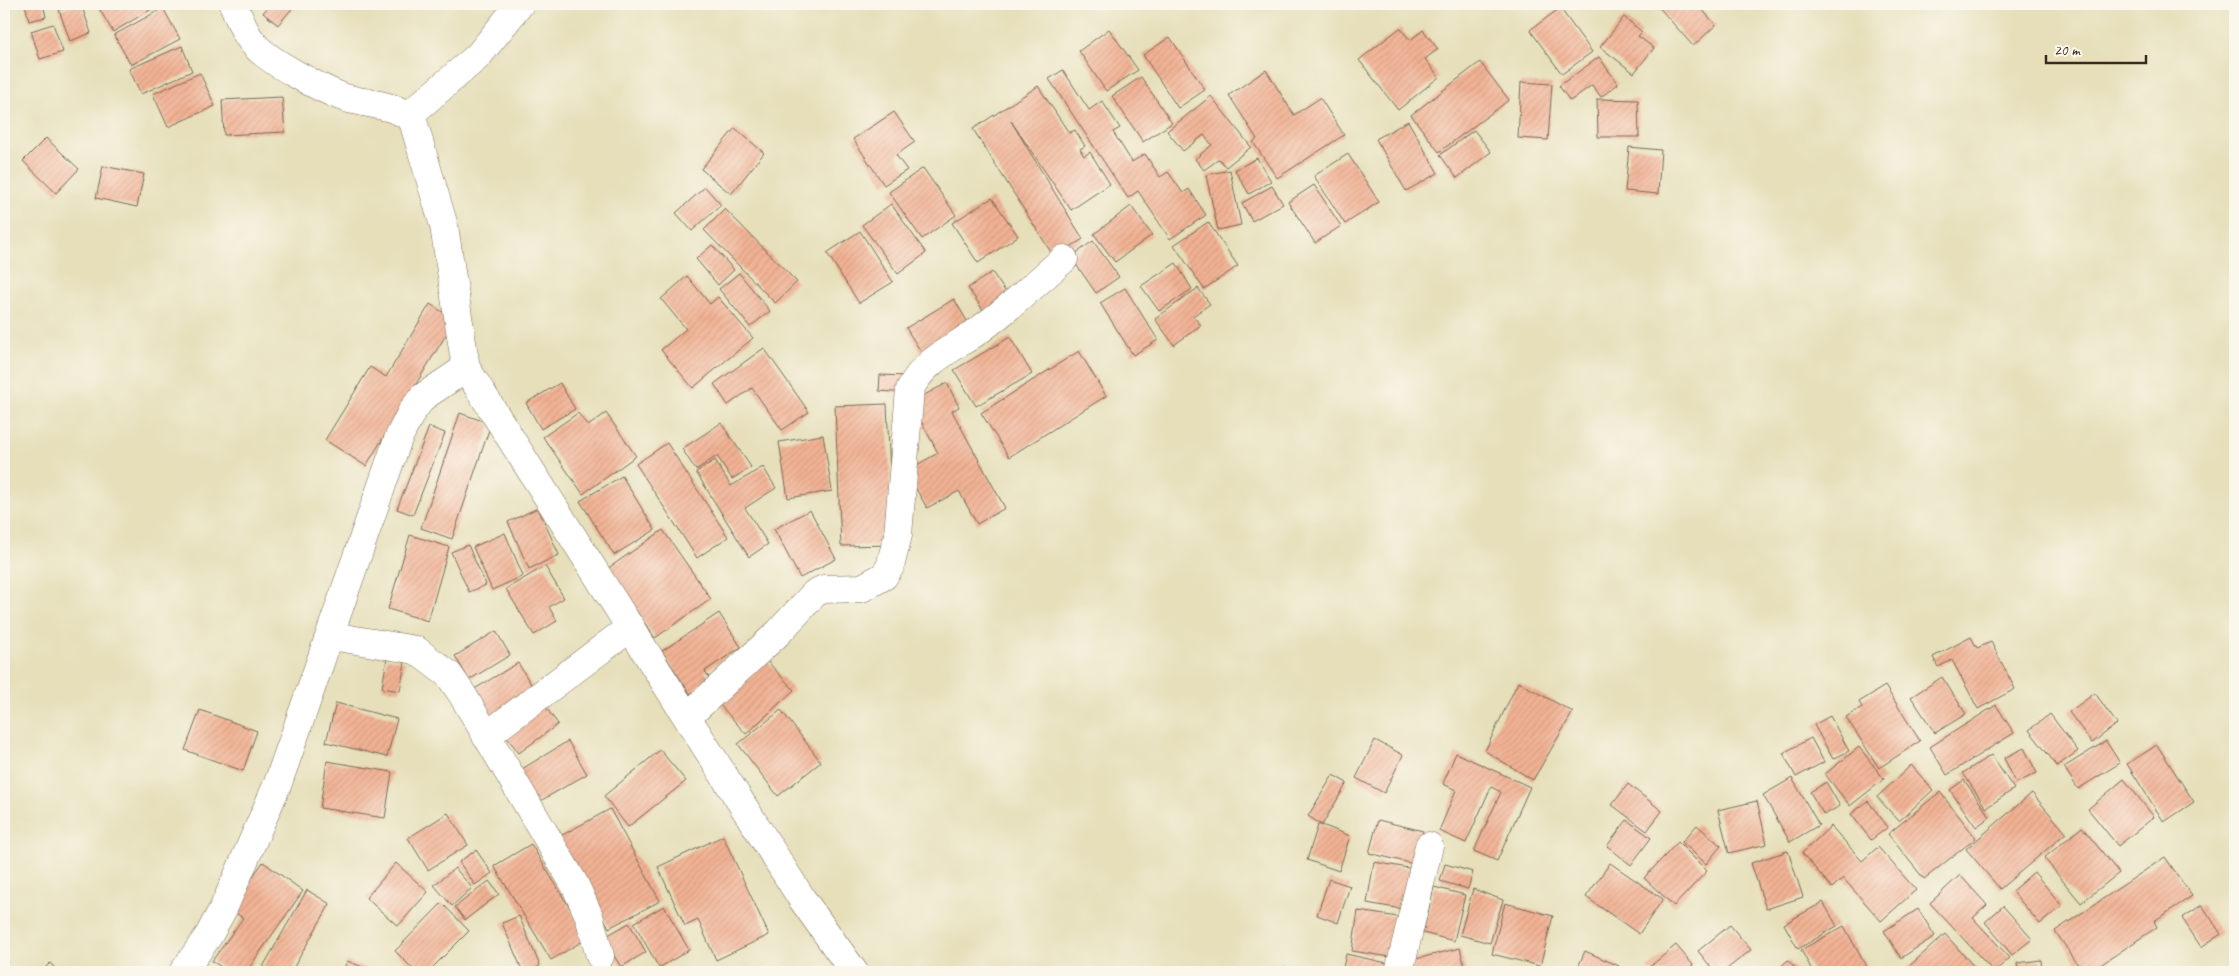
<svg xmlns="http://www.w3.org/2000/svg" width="2239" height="976" font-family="Caveat,sans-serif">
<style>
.building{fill:url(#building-hatch)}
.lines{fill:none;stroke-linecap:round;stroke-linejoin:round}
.street-casing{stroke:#776955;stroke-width:29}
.street{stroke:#fff;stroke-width:28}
</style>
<defs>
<pattern id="building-hatch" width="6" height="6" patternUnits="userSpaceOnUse" patternTransform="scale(1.25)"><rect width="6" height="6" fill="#f2b294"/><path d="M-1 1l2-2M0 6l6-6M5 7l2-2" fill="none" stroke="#d0997f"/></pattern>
</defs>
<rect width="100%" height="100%" fill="#fbf7ec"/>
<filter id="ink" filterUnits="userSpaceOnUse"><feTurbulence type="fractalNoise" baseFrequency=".02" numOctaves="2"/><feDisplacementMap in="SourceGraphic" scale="10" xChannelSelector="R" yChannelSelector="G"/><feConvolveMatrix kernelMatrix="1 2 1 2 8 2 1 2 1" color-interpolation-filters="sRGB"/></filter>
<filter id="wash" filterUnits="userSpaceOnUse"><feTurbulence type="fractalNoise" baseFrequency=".0096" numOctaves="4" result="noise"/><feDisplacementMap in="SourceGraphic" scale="20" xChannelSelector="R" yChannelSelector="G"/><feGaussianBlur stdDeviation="1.12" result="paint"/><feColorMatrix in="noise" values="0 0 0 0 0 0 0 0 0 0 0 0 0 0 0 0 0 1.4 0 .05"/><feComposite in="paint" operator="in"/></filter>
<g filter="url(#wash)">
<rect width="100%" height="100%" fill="#e6dfba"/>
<g id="blocks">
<path class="building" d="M25,4H43L46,17L29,21Z
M78,4H81L91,33L70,41L59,10Z
M98,4H160L113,32L97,5Z
M270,4H296L278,25L263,13Z
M1656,4H1697L1716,25L1693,46Z
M163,8L180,39L131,65L114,35Z
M1560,8L1592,52L1562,74L1530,30Z
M1624,17L1642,32L1638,36L1654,48L1634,73L1600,47Z
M53,24L63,52L40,59L31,31Z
M1400,28L1410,40L1423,30L1438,49L1425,59L1439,77L1398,110L1359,60Z
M1109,29L1138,70L1106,91L1079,51Z
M1170,37L1205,90L1178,108L1143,55Z
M182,46L192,71L141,94L129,69Z
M1599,57L1618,84L1601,97L1592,85L1570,101L1559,86Z
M1480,62L1509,100L1439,152L1411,115Z
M1063,70L1089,110L1102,101L1120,128L1113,132L1132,162L1145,154L1160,177L1168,172L1183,193L1189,189L1206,215L1170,239L1138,191L1128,198L1049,79Z
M1266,70L1294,115L1320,98L1344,135L1277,178L1253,142L1257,139L1229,95Z
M200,73L215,106L168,127L153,94Z
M1141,77L1172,123L1143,142L1112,96Z
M1521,82L1552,84L1548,140L1518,138Z
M1038,86L1069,133L1075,130L1085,146L1080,149L1084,156L1090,152L1110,184L1071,210L1011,121L1083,239L1054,257L973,129Z
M1211,96L1251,147L1226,167L1219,159L1204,170L1195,159L1212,145L1204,135L1183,151L1167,131Z
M282,97L285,132L224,135L222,100Z
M1597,99L1638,100L1639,137H1598Z
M894,112L915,142L896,155L907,170L884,185L853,139Z
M1408,121L1438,173L1406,191L1376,139Z
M735,128L764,153L731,194L701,169Z
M1474,130L1491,152L1457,178L1440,155Z
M46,138L79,169L56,193L23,161Z
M1629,147L1661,150L1658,194L1625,191Z
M1348,154L1379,202L1345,224L1314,176Z
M1257,158L1271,181L1249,194L1235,170Z
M103,166L144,174L137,207L96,198Z
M923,168L956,215L922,239L889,192Z
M1230,170L1241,225L1218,230L1206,175Z
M1314,185L1341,226L1315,243L1288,202Z
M1272,186L1283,204L1252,221L1242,203Z
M705,187L721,205L692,231L676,213Z
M992,198L1018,236L978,263L952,223Z
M891,204L926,253L898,274L862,225Z
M1131,206L1152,235L1115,262L1094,234Z
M725,209L797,282L775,303L704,230Z
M1208,222L1238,266L1204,289L1174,245Z
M860,231L893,282L859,303L827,253Z
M1093,241L1119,277L1096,293L1071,257Z
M712,245L734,270L718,285L696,259Z
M1176,263L1192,289L1159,311L1141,286Z
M992,272L1009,297L985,313L968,288Z
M739,273L770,311L750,327L719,289Z
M687,276L710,304L718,297L753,338L693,388L661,350L686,329L661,299Z
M1125,288L1158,340L1133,355L1100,303Z
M1198,288L1210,304L1193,316L1201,325L1174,345L1155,319Z
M954,299L970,326L923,355L906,328Z
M430,304L455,320L366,466L325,440L370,367L386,377Z
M1010,337L1032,374L976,406L954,370Z
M764,348L809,412L782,430L752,388L728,405L714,384Z
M1079,351L1106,396L1009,457L981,413Z
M880,375L907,376L906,393L879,391Z
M560,383L575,409L541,429L526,403Z
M947,383L959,407L952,411L1005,508L977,524L959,491L927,508L906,471L938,453L911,402Z
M887,404L893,545L841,546L835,406Z
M460,413L491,424L452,539L421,528Z
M578,413L588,426L606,413L636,456L583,494L543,437Z
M721,423L751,467L732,479L717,456L696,470L682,449Z
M429,427L445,433L413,515L397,509Z
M823,435L832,491L788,498L779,442Z
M667,443L728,537L697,558L636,464Z
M715,460L731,486L763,467L776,488L745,508L768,544L749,557L696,472Z
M622,476L655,530L614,555L580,501Z
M538,508L559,555L529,569L508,522Z
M810,510L836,559L800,578L774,529Z
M663,530L711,599L655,638L607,569Z
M505,533L523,576L492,590L473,547Z
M410,535L449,547L428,621L388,609Z
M468,545L486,585L469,592L451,552Z
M545,566L564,598L549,607L557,621L534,635L506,589Z
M719,613L741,647L705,671L711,681L690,694L662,651Z
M496,631L510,655L469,680L455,656Z
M1971,637L1977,648L1991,642L2015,689L1978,709L1952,660L1938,667L1933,657Z
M387,658L405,662L400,691L382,688Z
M766,660L794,690L746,734L719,704Z
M518,663L537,694L490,722L471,691Z
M1942,677L1966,714L1935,733L1911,697Z
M1518,682L1573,712L1533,780L1485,751Z
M1885,686L1920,741L1879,768L1846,717L1862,707L1859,702Z
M2095,693L2117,724L2092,743L2069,712Z
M542,702L558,724L519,753L502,731Z
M336,703L397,719L387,757L326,742Z
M1996,705L2014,733L1947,775L1930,747Z
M200,710L257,731L243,771L185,750Z
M781,710L821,762L778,796L738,744Z
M2050,714L2078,751L2057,766L2029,730Z
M1830,716L1849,751L1833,759L1814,725Z
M1811,738L1824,762L1796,777L1783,753Z
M1375,740L1403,755L1384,793L1356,778Z
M568,741L587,774L535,804L517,772Z
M2106,741L2120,763L2078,789L2064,767Z
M2157,745L2194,802L2164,822L2127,764Z
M1859,747L1884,779L1850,806L1825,774Z
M2024,748L2037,773L2016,783L2004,758Z
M660,750L686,781L628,827L604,796Z
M1456,753L1530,787L1497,861L1474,851L1501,792L1491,787L1466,843L1439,831L1456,790L1443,784Z
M1991,755L2014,789L1986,808L1963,773Z
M327,761L392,772L385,818L320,808Z
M1911,765L1933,790L1899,821L1877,797Z
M1333,775L1347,783L1322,825L1350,836L1339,871L1307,860L1318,825H1322L1308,816Z
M1792,778L1819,825L1790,842L1763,795Z
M2124,779L2154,817L2118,846L2088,809Z
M1964,780L1990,817L1976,827L1950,790Z
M1826,782L1840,806L1824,815L1810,792Z
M1628,784L1662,811L1647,831L1612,805Z
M1940,792L1976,838L1924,879L1888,834Z
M2032,793L2066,833L2000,889L1966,849Z
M1757,801L1767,844L1729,853L1718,810Z
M1868,801L1888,827L1871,840L1851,814Z
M610,809L660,901L609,928L591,894L555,839Z
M448,813L468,845L428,870L408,838Z
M1378,820L1423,831L1414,864L1369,853Z
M1627,820L1651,838L1631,865L1607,846Z
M1697,825L1721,846L1706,864L1682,842Z
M1831,826L1862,861L1878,847L1916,890L1881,921L1843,878L1832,888L1802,853Z
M2082,827L2119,873L2081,903L2044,858Z
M723,836L769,935L716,960L698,920L685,926L658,867Z
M1678,842L1707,871L1674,906L1644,878Z
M531,844L588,938L551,960L494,866Z
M476,850L492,873L475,885L459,862Z
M1788,851L1803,897L1766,909L1751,863Z
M2165,857L2192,896L2154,921L2157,927L2090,972H2083L2055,931Z
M263,862L303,891L246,972H229L212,961L243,918L230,909Z
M1374,862L1414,869L1407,910L1367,903Z
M396,863L428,892L398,926L366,898Z
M1610,863L1663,899L1639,934L1586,897Z
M1445,864L1473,872L1468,889L1440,881Z
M455,868L472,888L452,906L434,885Z
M2034,872L2062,906L2040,924L2012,891Z
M1960,875L1987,905L1973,918L2010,958L1994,972L1930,903Z
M1329,879L1350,886L1338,923L1317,915Z
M489,881L499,894L465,920L455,907Z
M1434,887L1465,895L1454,941L1423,933Z
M1473,889L1503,900L1490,943L1460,935Z
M307,890L330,904L291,972H260Z
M1823,902L1837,926L1798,949L1784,924Z
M442,903L469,931L428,972H416L395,951Z
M1505,903L1553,916L1540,966L1492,954Z
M2202,905L2221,934L2201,947L2182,918Z
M664,906L689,950L659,968L634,923Z
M2003,906L2032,939L2012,955L1985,922Z
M1918,909L1935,936L1901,958L1884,931Z
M1358,911L1405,918L1397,958L1352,951Z
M519,916L540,966L526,972H523L502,923Z
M629,923L646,952L621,967L603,938Z
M1730,925L1751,950L1723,972H1715L1698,951Z
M1844,926L1868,970L1864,972H1813L1801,950Z
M1945,934L1978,971L1909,972L1906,969Z
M1676,945L1693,965L1685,972H1650L1647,969Z
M1460,948L1466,972H1404L1408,961Z
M1585,951L1619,966L1617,972H1576Z
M1346,954L1396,965L1394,972H1342Z
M1788,960L1799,972H1775Z
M2041,960L2042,972H2018L2017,963Z
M347,961L376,972H343Z
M50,963L59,972H41Z
M1284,967L1312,971V972H1283Z"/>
</g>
</g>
<g filter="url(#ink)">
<use href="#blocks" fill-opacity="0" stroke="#776955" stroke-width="1"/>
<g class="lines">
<g class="street-casing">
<path id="street" d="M408,116L478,56L520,4
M466,368L802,899L854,972
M331,636L416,650L449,675L462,694L575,885L589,916L600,956
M687,717L778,633L815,593L824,589L862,588L884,576L890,567L898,535L910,389C926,358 955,348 982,328C1011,307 1037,282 1064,259
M486,736L631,627
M183,972L209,935L224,907L278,783L398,439L412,411L423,397L466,368L444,226L413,121C400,105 368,104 349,99C328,93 267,61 254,44C244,33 239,17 233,4
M1399,972L1429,846"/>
</g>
<use href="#street" class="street"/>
</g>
</g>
<rect width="2239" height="976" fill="none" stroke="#fbf7ec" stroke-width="20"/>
<path d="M2046 55v8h100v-8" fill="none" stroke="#3b2a1e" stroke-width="2.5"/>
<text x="2054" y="55" font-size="15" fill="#3b2a1e" stroke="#fbf7ec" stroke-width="4" paint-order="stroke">20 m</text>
</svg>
